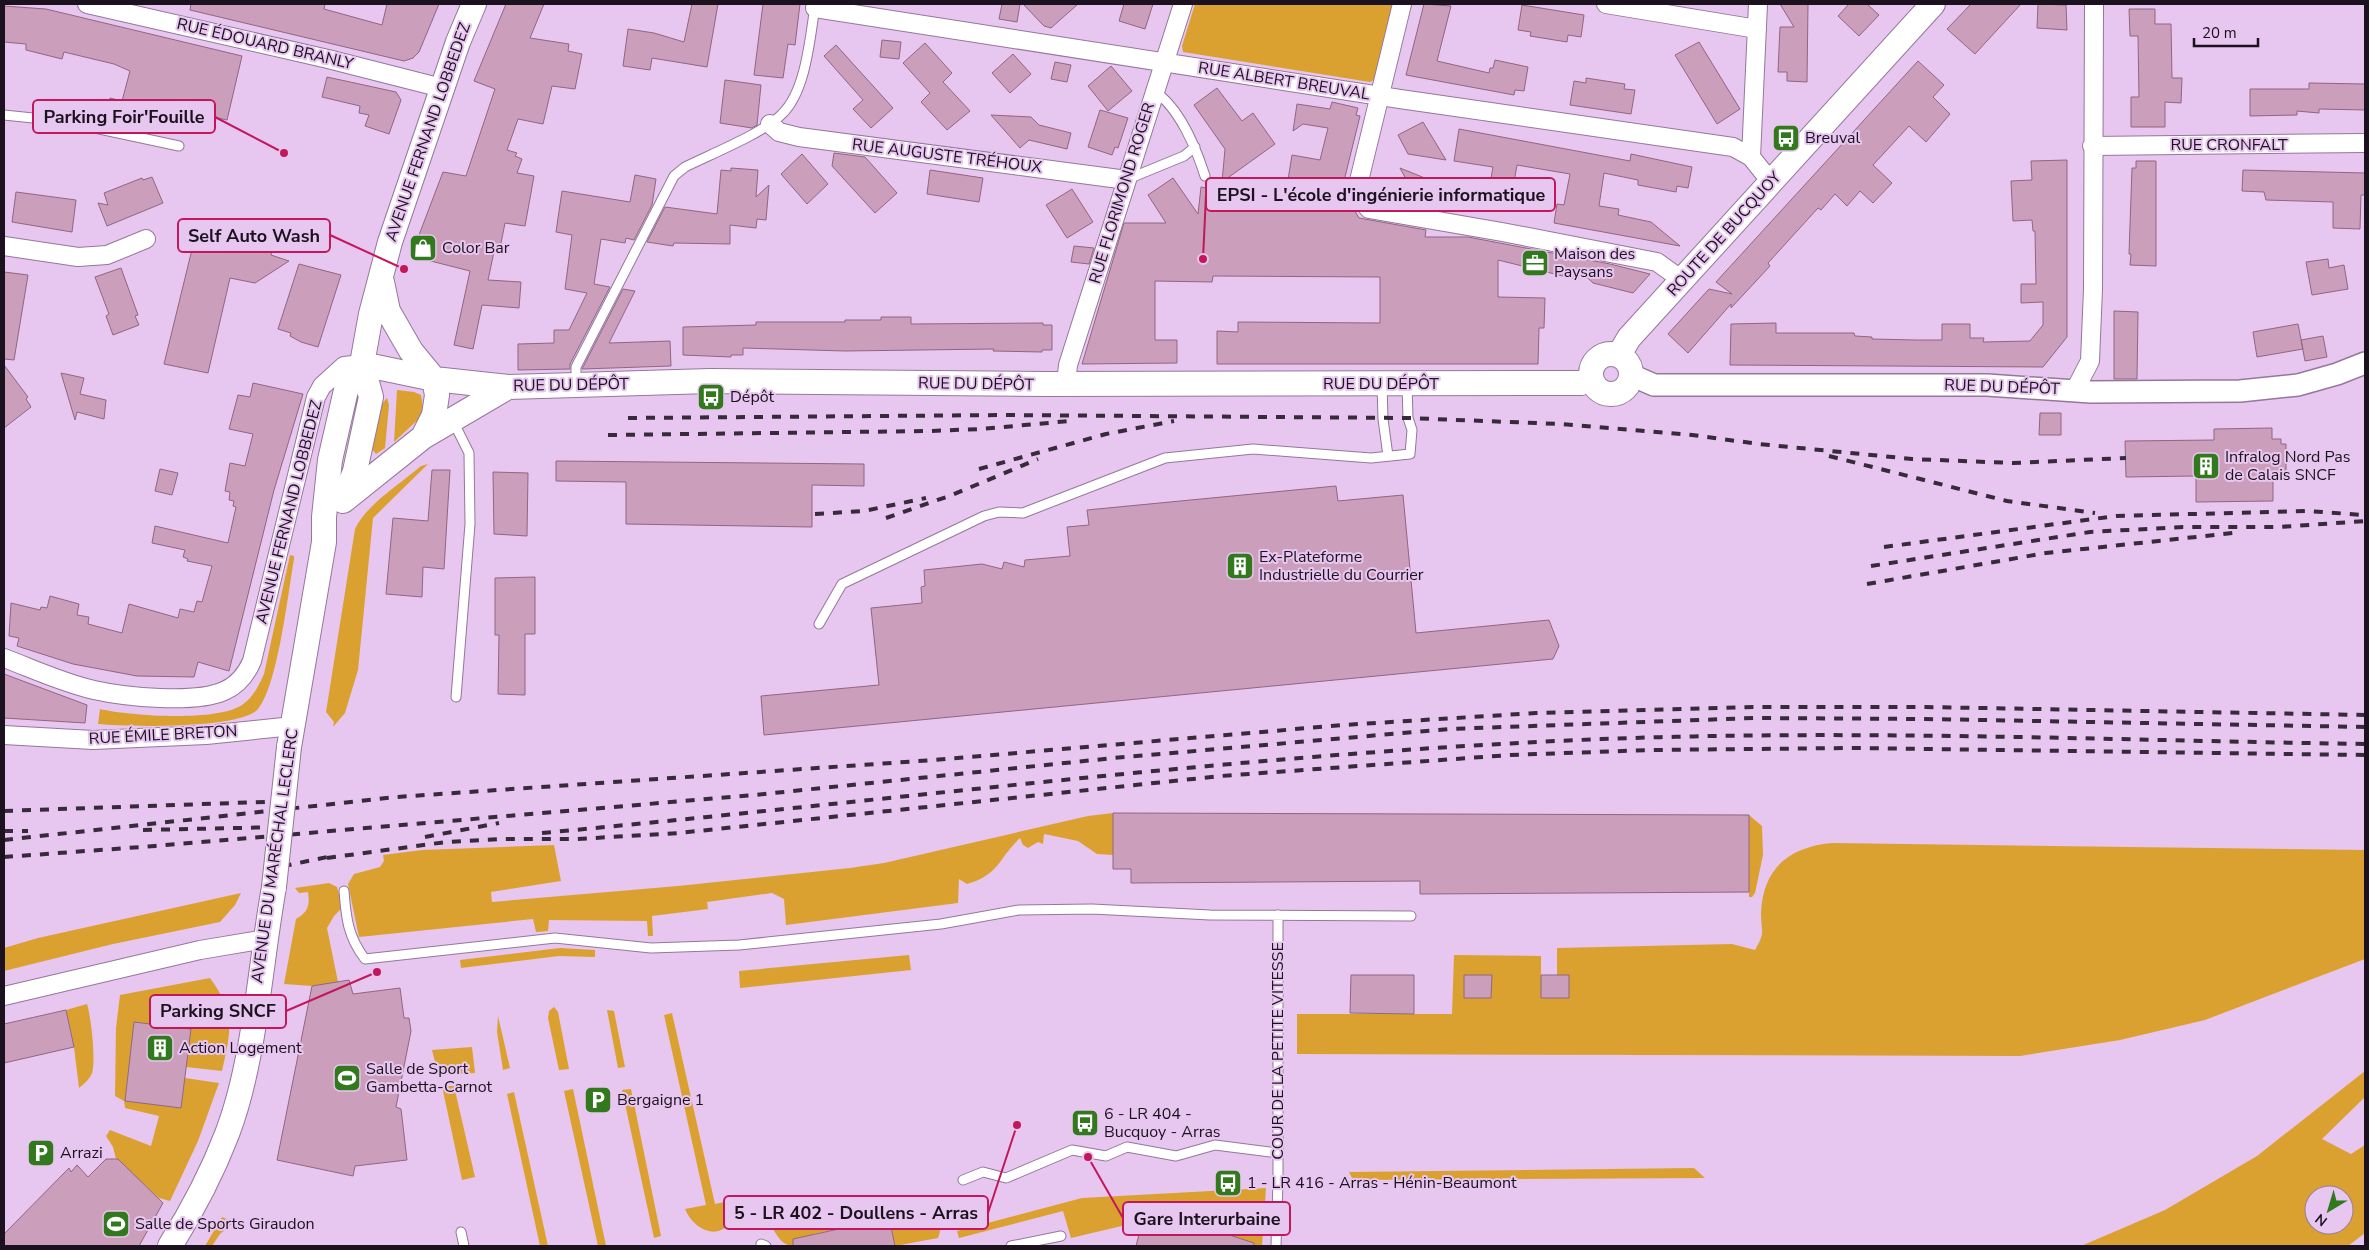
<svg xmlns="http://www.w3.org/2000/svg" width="2369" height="1250" font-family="'Nunito Sans',sans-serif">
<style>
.green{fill:#daa131;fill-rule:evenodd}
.building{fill:#cb9ebb;stroke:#906682}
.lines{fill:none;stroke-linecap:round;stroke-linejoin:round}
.service-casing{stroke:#95779c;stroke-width:11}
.minor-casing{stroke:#95779c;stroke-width:20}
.tertiary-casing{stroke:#95779c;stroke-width:24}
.secondary-casing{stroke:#95779c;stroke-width:26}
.service{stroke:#fff;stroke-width:9}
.minor{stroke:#fff;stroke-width:18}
.tertiary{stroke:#fff;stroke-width:21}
.secondary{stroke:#fff;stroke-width:24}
.rail{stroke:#372a3b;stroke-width:4;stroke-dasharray:9 9;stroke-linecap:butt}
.secondary-bridge-casing{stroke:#95779c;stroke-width:26;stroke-linecap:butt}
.secondary-bridge{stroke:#fff;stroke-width:24}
.labels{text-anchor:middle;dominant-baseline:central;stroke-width:4;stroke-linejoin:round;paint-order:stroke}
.street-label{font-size:16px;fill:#1c111f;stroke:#e7c6ef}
.poi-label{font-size:16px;fill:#1c111f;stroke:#e7c6ef;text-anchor:start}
.leader{fill:none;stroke:#c2185b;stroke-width:2}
.callout-dot{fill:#c2185b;stroke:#e7c6ef;stroke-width:2}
.callout{fill:#e7c6ef;stroke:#c2185b;stroke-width:2}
.callout-label{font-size:18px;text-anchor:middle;font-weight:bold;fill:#1c111f}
</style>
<rect width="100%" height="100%" fill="#e7c6ef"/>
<path class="green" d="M1195,4H1393L1374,80L1370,82L1183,52L1182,46Z
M397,390L414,392L421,395L424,414L394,442Z
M387,398L389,405L385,448L376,454L372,449L381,405Z
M428,464L373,518L358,670L345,713L333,727L334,722L326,712L355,529C366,505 400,484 421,466Z
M290,555L294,556V559C288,593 278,685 258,709C241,729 126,727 98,724L100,709C129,716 217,722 242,705C253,698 259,685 264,674Z
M1113,813V855L1097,854L1078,841L1044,834L1043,844L1038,842L1028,848L1023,845L1020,838C998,859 999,875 967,884L959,879L958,903L786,925L784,899L772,893L707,902L708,909L652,916L653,936H648L647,921L549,920L548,931L536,932L533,919L359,937L348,884L354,874L380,867L384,861L383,855L422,850L554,845L561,881L491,892L492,902L678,886L850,868L884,863L1088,816Z
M1749,815L1762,826L1763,855L1755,893L1752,897H1749Z
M1832,843L2365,850V959L2205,1020L2120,1040L2020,1056L1297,1054V1014H1452L1454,955L1541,956V997L1569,998V975H1557V948L1732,944L1755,950C1766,931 1761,933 1761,913C1763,868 1789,847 1832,843Z
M329,883L337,887L340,898V910L334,916L327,928L338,982L312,986L284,984L296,919C308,912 310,906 308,892L299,893L295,888Z
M241,893L235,905L220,922L113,944L4,971V948L38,938Z
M560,948L595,950V957L559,956L461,968L460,960Z
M909,955L911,970L740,988L739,971Z
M210,978C236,1014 231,1030 222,1071L186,1067L191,1029L134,1022L125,1101L181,1108L185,1078L219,1083L198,1141L170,1201L159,1198L116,1159L113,1147L106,1136L110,1130L151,1146L159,1116L125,1108L124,1101L115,1096L116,1028L120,995Z
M87,1004C91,1016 96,1061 92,1073C90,1079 84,1084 79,1088L74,1047L66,1010Z
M554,1007L558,1012L569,1069L559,1070L548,1018L549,1011Z
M607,1010L614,1011L625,1067L618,1068Z
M672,1013L715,1204L729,1201L733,1209C729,1244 695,1234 685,1209L706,1205L664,1015Z
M498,1016L510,1068L503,1070L497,1032Z
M472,1047L475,1073L438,1074L432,1050Z
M2365,1071V1097L2322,1139L2351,1154L2365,1145V1233L2348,1246H2081L2165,1210L2257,1156ZM2314,1195H2344V1225H2314Z
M442,1086H454L475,1177L462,1180Z
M573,1089L606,1246H598L564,1091Z
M631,1089L661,1236L654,1238L622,1090Z
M514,1092L548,1246H540L507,1094Z
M1694,1168L1705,1178L1353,1180L1349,1172Z
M1266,1188L1262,1246H1250V1242L1168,1215L1071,1238L1063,1211L959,1238L957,1231L1082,1198Z
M915,1201L927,1202C938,1212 944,1223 938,1238L895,1246L889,1218L814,1234L816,1246C788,1246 784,1250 771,1225L790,1228Z
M222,1217L234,1222L220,1234L212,1246H205Z"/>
<path class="building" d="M191,4H325L324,9L382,25L387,4H439L419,52L413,58L404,61L190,10Z
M506,4H544L530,38L569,44L568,51L582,54L575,89L552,86L543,124L518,119L507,150L517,153L515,156L522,159L517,173L534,176L525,226L505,223L500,248L495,247L488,280L521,282L519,308L482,305L473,349L454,345L470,271L411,256L443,172L466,176L495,89L474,81Z
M692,4H718L707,67L652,58L650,70L623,66L628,29L654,33L684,42Z
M763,4H800L795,45L788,44L783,78L754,75Z
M1002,4H1020L1017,22L999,19Z
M1023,4H1078L1051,28L1044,26Z
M1124,4H1153L1145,29L1119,21Z
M1424,4L1451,6L1437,61L1489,73L1490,68H1493L1495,60L1528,67L1524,91L1515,90L1514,95L1406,75Z
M1780,4H1808L1807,82L1787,81V72H1778L1780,27H1794Z
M1849,4H1867L1879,15L1859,36L1838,16Z
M1971,4H2021L1975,54L1947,29Z
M2038,4L2066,5L2067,30L2037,28Z
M1522,5L1584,15L1581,37L1568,35L1567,42L1530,36L1531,32L1518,30Z
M4,6L46,9L242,56L227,120L166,107L160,130L106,118L110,98L122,101L130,71L114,64L64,52L62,59L26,50V44L4,42Z
M2129,9H2155V24H2171L2172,78H2182L2181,103L2165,102V127H2131V97H2139L2138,36H2130Z
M882,40L901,42L899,59L880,57Z
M1699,42L1740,109L1717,124L1675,55Z
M925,43L952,73L943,82L970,111L947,130L921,102L930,93L903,63Z
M836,45L893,108L871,128L853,109L863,100L824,56Z
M1013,54L1031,74L1010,93L992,73Z
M1918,61L1944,85L1933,97L1950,114L1926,142L1909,126L1873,165L1892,183L1873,203L1860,191L1847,206L1835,194L1821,210L1818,208L1768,263L1770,266L1731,308V304L1688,353L1668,334L1709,289L1732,294L1716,282Z
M1055,62L1071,65L1067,82L1051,79Z
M1111,66L1132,91L1108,111L1088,86Z
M327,77L396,92L401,100L389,134L365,126L369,115L359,113L360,106L322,97Z
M1586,78L1625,84L1624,89L1635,90L1631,114L1570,105L1574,81L1586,83Z
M725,80L761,85L757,125L752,128L720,123Z
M2309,83L2365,84V110L2319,109V113L2297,111V115L2250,116V89H2309Z
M1217,88L1242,121L1253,113L1275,144L1222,182L1225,149L1194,105Z
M1332,102L1358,108L1356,115L1360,116L1343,185L1347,186L1346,196L1359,218L1426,230L1425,237H1468L1610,264L1650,274L1633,293L1593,283L1578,269L1575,279L1498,260V297L1545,298L1544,328H1539L1538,364H1217V331L1238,332V322L1380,323V277L1213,276L1212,282L1155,281V340H1177V363L1082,364L1124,223H1166L1148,195L1173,178L1198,214L1201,187L1211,189L1212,183L1286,192L1292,155L1320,160L1328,128L1303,124L1293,131L1297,104L1330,109Z
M1100,110L1128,118L1118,148L1115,147L1112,155L1088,147Z
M991,115L1031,117L1039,125L1071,133L1067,149L1029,140L1020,148Z
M1423,122L1446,160L1408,154L1398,135Z
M1459,129L1630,161L1631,154L1692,167L1688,188L1677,186L1676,192L1638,185V180L1604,173L1599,206L1619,209L1618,215L1651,222L1680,246L1554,223L1557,204L1564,205L1570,174L1517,165L1512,194L1489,190L1493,167L1454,161Z
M834,153L865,157L897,193L875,213L832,166Z
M802,154L828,184L807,204L781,174Z
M2067,160V337L2043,367L1730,365L1731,324L1776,323V333H1854L1855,336L1872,337V339L1916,340H1942V324H1970V338H1984L1983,342L2030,341L2043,325V302L2021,303V284H2036L2035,231H2033L2032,220L2013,221L2011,181L2032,180L2031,161Z
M2136,161H2156V266L2130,265L2131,254H2129L2132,168H2136Z
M731,168L758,170L756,197L769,185L766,220L757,219L756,228L730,225V244L674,243L673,246L647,242L665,207L717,214L721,170L731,171Z
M1400,168L1462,193L1457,208L1430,199L1429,209L1421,207Z
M930,170L983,178L979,202L927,194Z
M2243,170L2365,173V195H2361L2360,229L2333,228V202L2266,200L2264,192L2242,191Z
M635,175L656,179L652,205L634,240L626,238L625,243L601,239L594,284L610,287L570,364V369L518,370V344L554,343V330H569L587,293L565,289L572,235L556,232L562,191L630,202Z
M152,177L163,203L107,226L98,203L108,205L104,193L142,178L143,180Z
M1072,189L1093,222L1067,238L1046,205Z
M16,192L76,200L72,232L12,222Z
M196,233L272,250L271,255L289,261L255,283L230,278L208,373L164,364Z
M1074,246L1094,248L1089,264L1071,262Z
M2328,259L2329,268L2344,265L2348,289L2312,295L2306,262Z
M299,264L341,275L318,347L301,342L290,336L291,333L278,329Z
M121,268L138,315L135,316L139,325L113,335L106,316L109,314L95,277Z
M4,272L28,275L14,360L4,359Z
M623,289L635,291L609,343L670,341L671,366L582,369Z
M2114,311L2138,312L2137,379H2114Z
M881,317H911V324L1043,323V325H1052V350H1042V352L993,351L994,349L845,351L743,348V355H731V357L683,355V327L756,325V322H845V320H881Z
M2298,324L2303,349L2257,357L2253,332Z
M2323,336L2327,357L2305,361L2301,340Z
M4,365L28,397L26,399L31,407L4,428Z
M61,373L84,378L80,394L106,400L104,419L77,412L75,420Z
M253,383L303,394L274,490L229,671L198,662L194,677L137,676L73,664L17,646L19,638L9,636L11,603L40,610L41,607L47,608L50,596L79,604L77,615L89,617L88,624L122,633L129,604L178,618L180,609L194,612L197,601L202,602L212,566L187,561L188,559L183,557L185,550L152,543L155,526L228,543L236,507L233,506L234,501L229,500L230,492L225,491L230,463L245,466L253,434L229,429L238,395L250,397Z
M2040,413H2061V435H2039Z
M2272,428V439H2281V444H2286V475L2273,477V501L2196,502V476L2126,477L2125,441L2214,440V429Z
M556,461L864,464V486L812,485V527L626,524V482L556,481Z
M160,469L178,473L172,495L155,491Z
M432,470H450L444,569L423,567L422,597L386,594L393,518L428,521Z
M493,472L528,473L527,536L494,534Z
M1336,486L1338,501L1403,495L1416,633L1549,620L1559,646L1553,659L764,735L761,696L879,685L871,608L922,603L921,587L925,586L924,570L982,564L1002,569L1004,562L1024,567L1025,560L1070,556L1067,527L1089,525L1087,510Z
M535,577V634H525V695L498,694L499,635H495V578Z
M4,674L87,705L85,723L4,718Z
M1113,813L1749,815V892L1420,894V881L1131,883V869H1113Z
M1351,975H1414V1014L1350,1013Z
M1464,975H1492L1491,998H1464Z
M1541,975H1569V998H1541Z
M349,980L353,994L400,988L404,1018H409L411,1031L396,1107L401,1109L407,1160L355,1166L353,1176L277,1160L312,986Z
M66,1010L74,1047L4,1063V1024Z
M134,1022L191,1029L181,1108L125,1101Z
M106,1159H118L163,1203L139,1246H4V1234L69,1168L71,1172L77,1165L88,1177Z
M1168,1215L1254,1243V1246H1136L1143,1219Z
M889,1218L895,1246H793V1239Z"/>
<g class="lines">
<g class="service-casing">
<path id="service" d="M1154,91C1179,107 1196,148 1205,176
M4,115L62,121L179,146
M1128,179L1184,156L1195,147
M1382,384L1383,419L1388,456
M576,385V367L674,176L685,167C711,154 764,133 782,114C806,91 810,38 815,6
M453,421L469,453L470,524L456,697
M819,624L842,584L984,516L999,512L1023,513L1165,458L1253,449L1371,458L1410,454L1412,430L1408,418L1407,385
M344,891C346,918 348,937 365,959L555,938L651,948L739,945L941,924L1019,910L1092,909L1210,915L1411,916
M963,1180L983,1172L1006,1178L1072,1150L1106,1156L1127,1147L1176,1156L1215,1145L1278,1153
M461,1232L464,1246
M761,1244L766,1246
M1011,1246L1061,1236
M1276,1246L1278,1181V915"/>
</g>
<g class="minor-casing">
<path id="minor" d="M87,4L328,59L442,88
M1402,4L1356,193L1369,209L1502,232L1657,262L1682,280
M1606,4L1757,29
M1758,4L1751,157L1763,172L1773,179
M815,8L1400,99L1733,147L1751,157
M770,124L779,132L799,137L1127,180
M2092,146L2365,143
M4,246L78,257L107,255L146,239
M1066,384L1068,365L1183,4
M2075,390L2090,361L2093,289L2094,4
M4,658C33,669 63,683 94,690C125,697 195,704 224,691C238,685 246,675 252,661L316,397L322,386L344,366L362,364
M4,735L93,740L206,735L293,726
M4,996L200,950L266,939"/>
</g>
<g class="tertiary-casing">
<path id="tertiary" d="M1631,375L1654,385H1987L2091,392L2240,391L2298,385L2337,374L2365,363"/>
</g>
<g class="secondary-casing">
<path id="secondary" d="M382,282L388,311L411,351L434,379L437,395L434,415L423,437
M1591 374a20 20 0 1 1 40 0a20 20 0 1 1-40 0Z
M1619,355L1629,338L1933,4
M362,364L434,379L508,387L710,381L1046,384L1581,383L1591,379
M344,500L355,471L371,397L362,364
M343,501L423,437L508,387
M289,747L324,542V517L330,460L346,390L362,364L371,314L390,242L458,42L474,4
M170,1246C192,1211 212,1173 227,1134C255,1061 260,965 274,887"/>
</g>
<use href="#service" class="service"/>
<use href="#minor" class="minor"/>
<use href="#tertiary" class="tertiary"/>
<use href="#secondary" class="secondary"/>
<path class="rail" d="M628,418L1006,415L1408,418L1561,424L1692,435L1759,444L1912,459L2013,463L2126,458
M608,435L930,431L981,429L1070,421
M1829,456L2007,501L2095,513
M979,469L1106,434L1174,421
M815,514L864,511L926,498
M886,518L952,495L1038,459
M1884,547L2116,516L2307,511L2364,515
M1871,566L2090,532L2183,527H2279L2365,521
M1867,584L2046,553L2233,533
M4,811L291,801
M143,830L283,827
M4,831H28
M542,833C880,802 1218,757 1557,741C1826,728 2096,740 2365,744
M425,837L499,823
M4,840L396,797L934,760L1343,725L1536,713L1754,707H1926L2365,715
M4,857L155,846L754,795L1114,758L1449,729L1754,718L1926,719L2365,727
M327,858L446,842L501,839H577L679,833L1221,776L1510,755L1651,750L1852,748L2365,755
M265,870L332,856"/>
<g class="secondary-bridge-casing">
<path id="secondary-bridge" d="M274,887L289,747"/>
</g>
<use href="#secondary-bridge" class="secondary-bridge"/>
</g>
<defs>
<g id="bus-square" transform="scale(1.4375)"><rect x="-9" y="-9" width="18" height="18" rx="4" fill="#32791d" stroke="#e7c6ef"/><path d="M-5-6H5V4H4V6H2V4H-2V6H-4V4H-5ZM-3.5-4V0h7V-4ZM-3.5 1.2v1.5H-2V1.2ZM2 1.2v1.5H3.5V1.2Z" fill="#fff"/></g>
<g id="shop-square" transform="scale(1.4375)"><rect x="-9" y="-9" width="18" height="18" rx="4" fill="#32791d" stroke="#e7c6ef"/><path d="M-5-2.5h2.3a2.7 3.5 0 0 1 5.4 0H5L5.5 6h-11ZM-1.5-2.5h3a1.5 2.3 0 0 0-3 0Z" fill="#fff"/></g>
<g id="office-square" transform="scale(1.4375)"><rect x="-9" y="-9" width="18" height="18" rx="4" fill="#32791d" stroke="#e7c6ef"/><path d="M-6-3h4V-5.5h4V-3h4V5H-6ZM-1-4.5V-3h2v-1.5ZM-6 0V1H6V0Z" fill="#fff"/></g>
<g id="building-square" transform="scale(1.4375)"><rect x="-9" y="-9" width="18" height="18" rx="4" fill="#32791d" stroke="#e7c6ef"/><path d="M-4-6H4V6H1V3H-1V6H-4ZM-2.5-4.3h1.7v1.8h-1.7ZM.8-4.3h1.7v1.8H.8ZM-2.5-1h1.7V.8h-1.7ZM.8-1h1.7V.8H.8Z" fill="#fff"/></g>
<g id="stadium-square" transform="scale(1.4375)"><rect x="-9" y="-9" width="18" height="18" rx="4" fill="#32791d" stroke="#e7c6ef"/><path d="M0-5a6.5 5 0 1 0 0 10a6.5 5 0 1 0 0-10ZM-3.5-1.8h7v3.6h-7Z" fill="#fff"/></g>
<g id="parking-square" transform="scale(1.4375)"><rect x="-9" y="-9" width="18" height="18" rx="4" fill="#32791d" stroke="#e7c6ef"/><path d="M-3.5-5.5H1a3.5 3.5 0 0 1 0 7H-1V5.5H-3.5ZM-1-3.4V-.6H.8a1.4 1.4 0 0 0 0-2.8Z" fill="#fff"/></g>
</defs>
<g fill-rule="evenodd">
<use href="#bus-square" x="1786" y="138"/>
<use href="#shop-square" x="423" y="248"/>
<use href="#office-square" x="1535" y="263"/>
<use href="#bus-square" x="711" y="397"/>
<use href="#building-square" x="2206" y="466"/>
<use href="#building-square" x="1240" y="566"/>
<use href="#building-square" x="160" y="1048"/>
<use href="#stadium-square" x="347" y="1078"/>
<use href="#parking-square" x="598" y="1100"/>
<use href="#bus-square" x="1085" y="1123"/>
<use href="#parking-square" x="41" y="1153"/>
<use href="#bus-square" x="1228" y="1183"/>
<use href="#stadium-square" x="116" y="1224"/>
</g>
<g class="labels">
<g class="street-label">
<text transform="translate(265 44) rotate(13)">RUE ÉDOUARD BRANLY</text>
<text transform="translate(1284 81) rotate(9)">RUE ALBERT BREUVAL</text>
<text transform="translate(428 132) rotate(-71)">AVENUE FERNAND LOBBEDEZ</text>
<text x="2229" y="145">RUE CRONFALT</text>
<text transform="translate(947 156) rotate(7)">RUE AUGUSTE TRÉHOUX</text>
<text transform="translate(1122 193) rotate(-73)">RUE FLORIMOND ROGER</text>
<text transform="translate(1724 234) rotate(-48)">ROUTE DE BUCQUOY</text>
<text transform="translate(976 384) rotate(1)">RUE DU DÉPÔT</text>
<text x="1381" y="384">RUE DU DÉPÔT</text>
<text transform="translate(571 385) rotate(-1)">RUE DU DÉPÔT</text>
<text transform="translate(2002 387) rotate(2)">RUE DU DÉPÔT</text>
<text transform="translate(289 512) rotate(-76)">AVENUE FERNAND LOBBEDEZ</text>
<text transform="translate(163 735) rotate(-3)">RUE ÉMILE BRETON</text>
<text transform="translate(275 856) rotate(-82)">AVENUE DU MARÉCHAL LECLERC</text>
<text transform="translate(1278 1051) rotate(-90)">COUR DE LA PETITE VITESSE</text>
</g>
<g class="poi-label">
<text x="1805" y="138">Breuval</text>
<text x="442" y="248">Color Bar</text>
<text x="1554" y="254">Maison des<tspan x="1554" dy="18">Paysans</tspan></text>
<text x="730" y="397">Dépôt</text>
<text x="2225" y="457">Infralog Nord Pas<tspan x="2225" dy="18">de Calais SNCF</tspan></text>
<text x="1259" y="557">Ex-Plateforme<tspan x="1259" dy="18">Industrielle du Courrier</tspan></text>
<text x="179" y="1048">Action Logement</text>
<text x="366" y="1069">Salle de Sport<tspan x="366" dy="18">Gambetta-Carnot</tspan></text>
<text x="617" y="1100">Bergaigne 1</text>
<text x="1104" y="1114">6 - LR 404 -<tspan x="1104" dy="18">Bucquoy - Arras</tspan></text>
<text x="60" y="1153">Arrazi</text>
<text x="1247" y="1183">1 - LR 416 - Arras - Hénin-Beaumont</text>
<text x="135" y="1224">Salle de Sports Giraudon</text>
</g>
</g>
<path class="leader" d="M284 153L215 117M1203 259L1206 195M404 269L330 235M377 972L286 1011M1017 1125L988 1213M1088 1157L1123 1218"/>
<g class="callout-dot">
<circle cx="284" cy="153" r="5"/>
<circle cx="1203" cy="259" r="5"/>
<circle cx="404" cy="269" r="5"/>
<circle cx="377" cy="972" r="5"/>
<circle cx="1017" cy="1125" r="5"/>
<circle cx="1088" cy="1157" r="5"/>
</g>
<g class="callout">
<rect x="33" y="100" width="182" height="33" rx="5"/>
<rect x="1206" y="178" width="349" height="33" rx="5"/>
<rect x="178" y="219" width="152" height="33" rx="5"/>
<rect x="150" y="995" width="136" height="33" rx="5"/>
<rect x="724" y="1196" width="264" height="33" rx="5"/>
<rect x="1123" y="1202" width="167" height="33" rx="5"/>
</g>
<g class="callout-label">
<text x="124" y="123">Parking Foir'Fouille</text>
<text x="1381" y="201">EPSI - L'école d'ingénierie informatique</text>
<text x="254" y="242">Self Auto Wash</text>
<text x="218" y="1017">Parking SNCF</text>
<text x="856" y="1219">5 - LR 402 - Doullens - Arras</text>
<text x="1207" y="1225">Gare Interurbaine</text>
</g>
<rect width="2369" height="1250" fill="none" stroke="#1c111f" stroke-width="10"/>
<g transform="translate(2329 1210) rotate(218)"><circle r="24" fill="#e7c6ef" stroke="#967e9c"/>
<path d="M0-4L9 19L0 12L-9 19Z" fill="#32791d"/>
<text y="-8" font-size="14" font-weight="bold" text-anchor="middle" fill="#1c111f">N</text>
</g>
<path d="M2194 38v8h64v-8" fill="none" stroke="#1c111f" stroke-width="2.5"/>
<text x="2202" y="38" font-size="15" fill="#1c111f" stroke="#e7c6ef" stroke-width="4" paint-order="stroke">20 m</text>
</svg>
